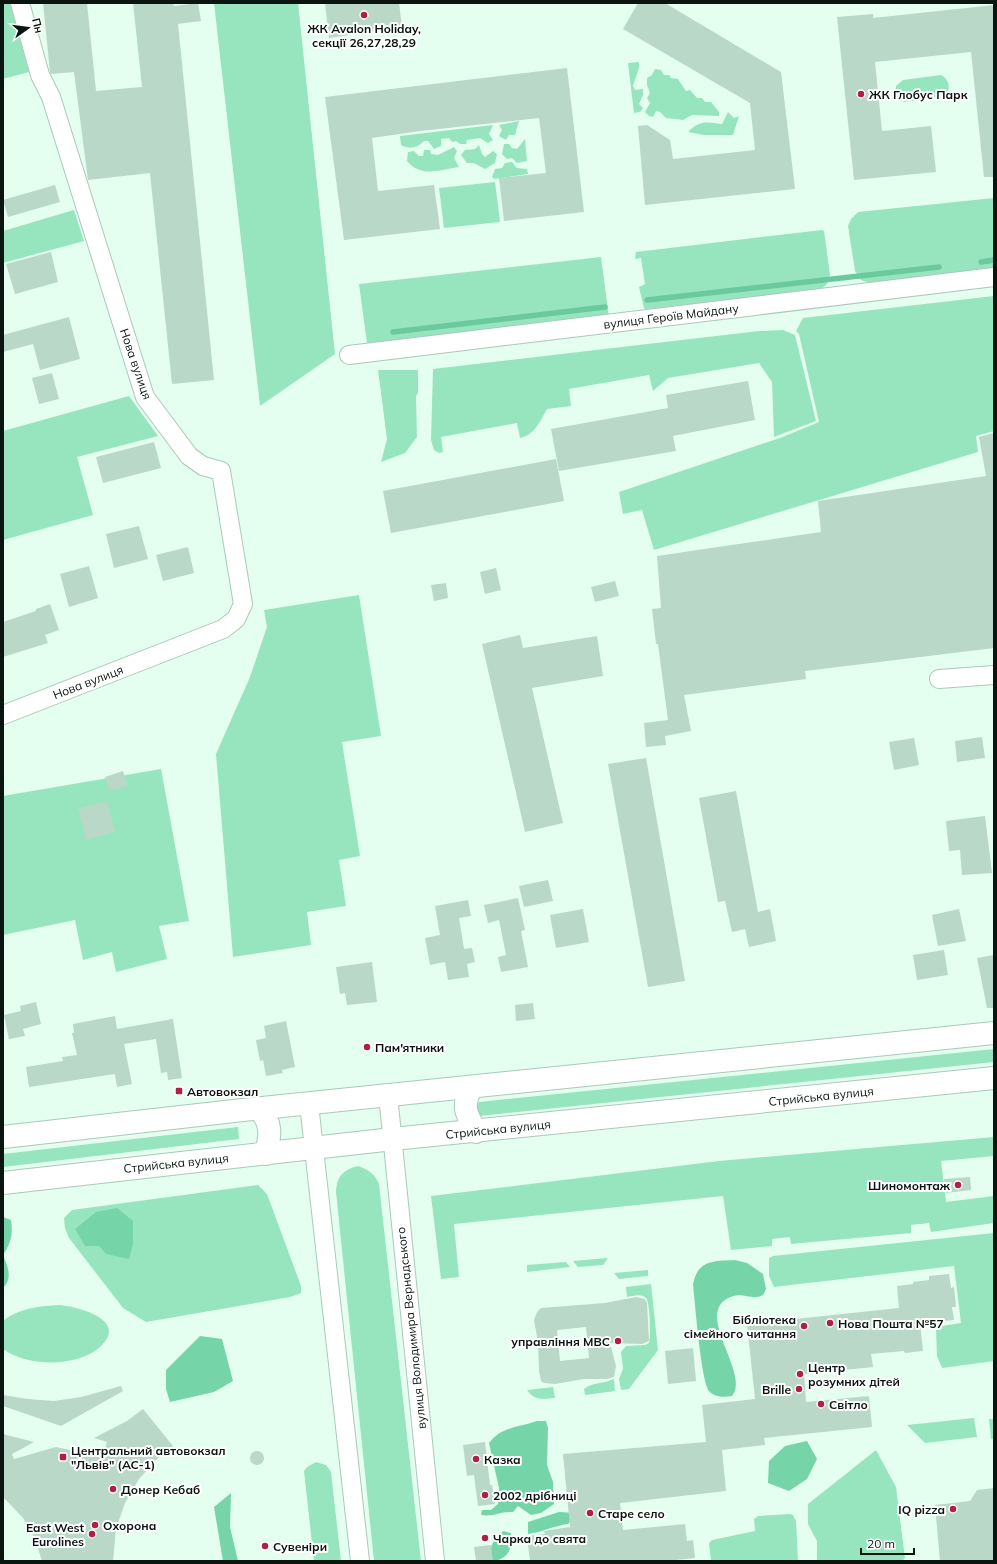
<svg xmlns="http://www.w3.org/2000/svg" width="997" height="1564" font-family="Mulish,sans-serif">
<style>
.green{fill:#97e5bf}
.forest{fill:#75d4a8}
.lines{fill:none;stroke-linecap:round;stroke-linejoin:round}
.stream{stroke:#6ac99d;stroke-width:5.5}
.building{fill:#b9d8c8;fill-rule:evenodd}
.street-casing{stroke:#aac9b9;stroke-width:20}
.primary-casing{stroke:#aac9b9;stroke-width:24}
.street{stroke:#fff;stroke-width:18}
.primary{stroke:#fff;stroke-width:22}
.poi-dot{fill:#b11f47;stroke:#fff;stroke-width:1.5}
.labels{text-anchor:middle;dominant-baseline:central;stroke-width:4;stroke-linejoin:round;paint-order:stroke}
.poi-label{font-size:12px;font-weight:bold;fill:#0a150f;stroke:#fff;text-anchor:start}
.street-label{font-size:12px;fill:#0a150f;stroke:#fff}
</style>
<rect width="100%" height="100%" fill="#e4fef0"/>
<path class="green" d="M3,3H10L29,72L3,79Z
M214,3H298L335,354L260,406Z
M639,62V68L633,86L635,90L643,89V95L639,104L643,108L640,112L634,113L628,63Z
M655,69L661,70L664,75H669L671,78L678,79L686,91L690,90L697,98H702L705,102H711L719,112V116L692,115L683,120L666,118L660,112L656,111L653,117L649,116L645,112L650,103L647,98L650,93L647,85V78L652,75Z
M941,75C951,80 951,92 943,97L904,102L895,96L896,86L903,80Z
M728,112L734,118L739,116L733,135H704L688,132C699,120 707,122 722,124Z
M519,121L515,135H509L506,140L499,136L502,130L499,125Z
M493,125L489,134L493,140L488,143L480,138L467,140L466,144H460L456,141L452,142L449,138L441,139V146L434,149L428,141H424C417,148 410,150 401,145L400,136Z
M525,139L527,161L517,163L512,158L507,159L502,154L504,144H509L512,148L517,149Z
M479,145L482,154L485,157L493,151L497,154L495,163L485,169L474,163H467L461,155L465,150L475,149Z
M454,147L457,151L454,158L459,167C440,170 421,178 407,161L408,152L414,151L419,156H423L424,150H430L431,154L438,155Z
M512,162L517,168L527,169L528,174L494,179L492,177L495,169L502,168L505,163Z
M495,182L500,222L444,228L439,188Z
M994,198V270L869,283L861,280L855,271L848,226L851,219L858,212Z
M74,210L84,241L3,263V231Z
M822,230L824,231L830,275L827,284L818,292L646,310L644,308L639,287L645,284L641,258L635,259L636,252Z
M601,257L609,317L367,343L359,284Z
M994,296V431L976,436L978,452L654,550L642,510L623,514L619,492L780,438L819,422L799,334L796,331L803,318Z
M783,330L795,335L816,421L774,437L772,382L759,363L668,378L653,391L649,375L569,389L571,406L547,409C540,421 535,435 520,438L517,423L441,437L443,452L439,453L434,450L431,440L433,369L759,331Z
M378,370H418V393L416,396L417,437L405,453L381,462L387,439Z
M129,396L158,436L77,457L93,515L3,540V431Z
M359,595L381,736L342,742L360,856L339,860L346,906L307,912L311,945L233,957L216,754L250,677L267,627L264,610Z
M161,769L189,921L159,926L167,959L116,972L112,952L83,960L75,920L3,935V796Z
M994,1049V1062L480,1116L478,1115L476,1106L479,1102Z
M238,1127L239,1139L3,1167V1154Z
M994,1137V1156L941,1161L946,1202L994,1196V1223L931,1232L929,1223L911,1225V1233L791,1244L790,1237L772,1239V1246L731,1250L723,1196L454,1224L459,1277L441,1279L431,1196L719,1161Z
M358,1166C369,1170 374,1173 379,1184L421,1561H374L336,1192C337,1176 343,1170 358,1166Z
M258,1185L267,1194L301,1286V1293L290,1297L146,1322L123,1308L69,1238L65,1228L64,1218L72,1210Z
M994,1233V1361L942,1368L937,1356L936,1327L961,1323L954,1266L774,1287L769,1276V1258L773,1256Z
M608,1258L603,1265L578,1267L573,1261Z
M566,1262L570,1267L527,1272V1265Z
M648,1270V1276L619,1279L614,1273Z
M651,1284L658,1350L629,1389L621,1390L619,1379L623,1369L621,1352L626,1346L645,1345L649,1343C651,1337 650,1302 646,1298C642,1293 632,1296 627,1297L626,1287Z
M60,1305C78,1307 127,1319 102,1345C80,1368 27,1367 3,1349V1321C19,1308 40,1306 60,1305Z
M614,1379L615,1391L585,1395L584,1389C592,1382 604,1384 614,1379Z
M553,1387L555,1398C542,1399 535,1401 527,1390Z
M974,1418L977,1437L925,1443L907,1425Z
M989,1419H994V1439H991Z
M876,1450L896,1487L905,1558L902,1561H817V1541L808,1524V1504Z
M316,1462L326,1465L331,1472L341,1561H314L304,1471L307,1467Z
M790,1514L793,1515L796,1521L798,1561H711L709,1543L712,1540L755,1531L754,1519L758,1516Z"/>
<path class="forest" d="M117,1208L133,1221V1244L129,1259L106,1254L99,1246H85L75,1229L96,1212Z
M3,1217L11,1220C13,1235 11,1243 3,1255C8,1267 13,1278 3,1288Z
M735,1260L747,1263L763,1274L766,1289L763,1295C751,1302 741,1289 725,1300C698,1319 750,1375 732,1396C725,1397 715,1398 709,1391C701,1379 695,1303 693,1284C698,1260 713,1261 735,1260Z
M200,1336L222,1339L233,1381L214,1392L170,1402L166,1389V1370Z
M537,1421H546L548,1428L547,1465L553,1482L554,1504L541,1513L531,1515L518,1506L513,1512C500,1511 494,1517 481,1515L482,1510H491L498,1504L499,1488L489,1443C502,1426 518,1428 537,1421Z
M807,1441L817,1459L807,1479L789,1491L768,1483L769,1461L785,1446Z
M231,1493L230,1527L238,1561H223L214,1507Z
M559,1512L575,1513V1517L568,1524C553,1526 542,1532 528,1534V1522Z
M503,1531L511,1533C513,1548 508,1561 490,1561C488,1547 494,1540 503,1531Z"/>
<g class="lines">
<path class="stream" d="M981,262L994,260
M647,300L939,267
M393,332L605,307"/>
</g>
<path class="building" d="M43,3H87L96,91L142,87L133,3H173L174,6L198,3L201,21L178,24L214,380L172,384L150,173L88,180L74,72L51,74L50,72Z
M325,3H399L402,27L329,38Z
M638,3H665L781,72L795,189L645,205L638,126L647,125L670,140L673,159L755,150L750,103L623,29Z
M994,5V177H984L971,52L875,62L882,131L931,126L936,172L854,180L837,17L873,14V18Z
M567,68L584,212L504,221L499,178L546,173L539,118L420,131L372,138L378,191L434,185L440,229L344,240L325,97Z
M55,185L60,202L8,217L3,200Z
M51,252L58,282L15,294L6,264Z
M69,317L80,359L40,370L33,344L3,352V335Z
M52,373L59,399L39,404L32,378Z
M748,381L755,420L673,436L676,451L559,471L551,429L668,408L666,395Z
M994,433V648L805,671L806,679L684,695L691,731L665,736L666,745L646,747L644,723L668,720L658,644H656L652,609L661,608L657,556L821,532L818,501L986,476L979,437Z
M154,442L161,468L103,483L96,457Z
M556,459L564,501L391,533L383,491Z
M139,526L148,559L114,568L106,534Z
M188,547L194,573L163,581L156,555Z
M89,566L98,598L69,607L60,574Z
M496,568L501,590L485,594L480,572Z
M615,581L619,596L595,602L591,587Z
M446,583L448,598L434,601L431,585Z
M50,604L59,630L45,635L48,643L3,657V622L36,611V609Z
M520,635L523,648L597,636L603,676L532,688L563,823L525,832L482,644Z
M982,737L985,758L957,762L955,741Z
M914,738L919,765L894,770L889,742Z
M646,758L685,981L648,987L608,764Z
M123,771L128,786L109,791L105,777Z
M736,791L758,912L770,909L776,941L749,947L745,929L732,932L725,901L718,902L699,798Z
M107,801L115,832L86,840L78,808Z
M985,816L992,873L962,875L960,850L949,851L946,821Z
M548,880L553,901L524,907L519,886Z
M518,898L525,930L521,931L528,967L501,972L498,957L506,955L499,920L488,923L484,905Z
M468,900L471,916L459,918L464,949L472,948L475,962L467,964L469,977L448,980L445,962L430,965L425,938L440,935L435,906Z
M583,909L589,942L556,948L550,915Z
M959,909L966,941L938,946L932,915Z
M944,950L948,975L917,980L913,955Z
M994,955V1008H987L977,958Z
M372,962L377,1002L347,1005L345,993L340,994L336,967Z
M36,1002L41,1024L23,1029L25,1036L9,1039L4,1015L21,1011L20,1006Z
M533,1003L535,1019L516,1021L515,1005Z
M115,1016L117,1029L173,1019L182,1078L168,1080L167,1072L161,1073L156,1039L124,1044L132,1084L117,1087L115,1074L29,1087L26,1067L63,1061L62,1057L77,1055L72,1033H74L73,1024Z
M286,1021L295,1067L282,1070L283,1073L266,1076L263,1060L260,1061L256,1040L266,1038L264,1026Z
M970,1177L971,1190L946,1193L944,1179Z
M949,1274L951,1288L954,1287L956,1307H952L954,1320L920,1323L923,1351L905,1353L904,1351L871,1354L873,1367L804,1374L806,1402L869,1396L872,1427L764,1438L765,1445L722,1450L726,1491L620,1503L623,1530L685,1524L687,1541L693,1540L695,1558L665,1561H530L527,1536L545,1534L544,1531L570,1527L563,1454L706,1442L702,1405L755,1399L747,1324L899,1308L897,1286L913,1284V1282L929,1280V1276Z
M636,1297L645,1299L647,1303L649,1341L642,1344L610,1343L616,1366L614,1377L607,1379H584L555,1384L544,1383L541,1381L539,1371L538,1342L534,1320L537,1312L541,1308L605,1303ZM586,1327L589,1358L560,1361L557,1330Z
M693,1348L696,1381L668,1384L665,1351Z
M121,1386L123,1391L61,1426L3,1406V1395L28,1399L54,1401L81,1397Z
M143,1409L173,1446L158,1458L139,1479L125,1503L116,1529L113,1561H42L35,1539L23,1518L3,1497V1434L34,1442L12,1454L14,1459L56,1447L103,1457L107,1442L94,1438L127,1421Z
M485,1442L490,1485H492L495,1504L478,1506L474,1475L467,1476L463,1445Z
M250 1458a7 7 0 1 1 14 0a7 7 0 1 1-14 0Z
M994,1488V1561H940L935,1505L970,1501L977,1490Z
M491,1545L493,1561H476L474,1547Z"/>
<g class="lines">
<g class="street-casing">
<path id="street" d="M349,355L994,277
M939,679L994,675
M3,715L223,629L236,619L243,604L221,471L203,466L189,456L145,397L51,97L40,75L20,3
M388,1095L435,1561
M309,1104L360,1561"/>
</g>
<g class="primary-casing">
<path id="primary" d="M472,1087C461,1105 466,1114 476,1132
M259,1109C273,1124 270,1135 266,1154
M3,1137L243,1110L994,1033
M3,1183L393,1139L994,1078"/>
</g>
<use href="#street" class="street"/>
<use href="#primary" class="primary"/>
</g>
<g class="poi-dot">
<circle cx="364" cy="15" r="4"/>
<circle cx="861" cy="94" r="4"/>
<circle cx="367" cy="1047" r="4"/>
<rect x="175" y="1087" width="8" height="8" rx="2"/>
<circle cx="958" cy="1185" r="4"/>
<circle cx="830" cy="1323" r="4"/>
<circle cx="804" cy="1326" r="4"/>
<circle cx="618" cy="1341" r="4"/>
<circle cx="800" cy="1374" r="4"/>
<circle cx="799" cy="1389" r="4"/>
<circle cx="821" cy="1404" r="4"/>
<rect x="59" y="1453" width="8" height="8" rx="2"/>
<circle cx="476" cy="1459" r="4"/>
<circle cx="113" cy="1489" r="4"/>
<circle cx="485" cy="1495" r="4"/>
<circle cx="953" cy="1509" r="4"/>
<circle cx="590" cy="1513" r="4"/>
<circle cx="95" cy="1525" r="4"/>
<circle cx="92" cy="1534" r="4"/>
<circle cx="485" cy="1538" r="4"/>
<circle cx="265" cy="1546" r="4"/>
</g>
<g class="labels">
<g class="poi-label">
<text x="364" y="28" text-anchor="middle">ЖК Avalon Holiday,<tspan x="364" dy="14">секції 26,27,28,29</tspan></text>
<text x="869" y="94">ЖК Глобус Парк</text>
<text x="375" y="1047">Пам'ятники</text>
<text x="187" y="1091">Автовокзал</text>
<text x="950" y="1185" text-anchor="end">Шиномонтаж</text>
<text x="796" y="1319" text-anchor="end">Бібліотека<tspan x="796" dy="14">сімейного читання</tspan></text>
<text x="838" y="1323">Нова Пошта №57</text>
<text x="610" y="1341" text-anchor="end">управління МВС</text>
<text x="808" y="1367">Центр<tspan x="808" dy="14">розумних дітей</tspan></text>
<text x="791" y="1389" text-anchor="end">Brille</text>
<text x="829" y="1404">Світло</text>
<text x="71" y="1450">Центральний автовокзал<tspan x="71" dy="14">"Львів" (АС-1)</tspan></text>
<text x="484" y="1459">Казка</text>
<text x="121" y="1489">Донер Кебаб</text>
<text x="493" y="1495">2002 дрібниці</text>
<text x="945" y="1509" text-anchor="end">IQ pizza</text>
<text x="598" y="1513">Старе село</text>
<text x="103" y="1525">Охорона</text>
<text x="84" y="1527" text-anchor="end">East West<tspan x="84" dy="14">Eurolines</tspan></text>
<text x="493" y="1538">Чарка до свята</text>
<text x="273" y="1546">Сувеніри</text>
</g>
<g class="street-label">
<text transform="translate(671 316) rotate(-7)">вулиця Героїв Майдану</text>
<text transform="translate(136 364) rotate(71)">Нова вулиця</text>
<text transform="translate(88 682) rotate(-21)">Нова вулиця</text>
<text transform="translate(821 1096) rotate(-6)">Стрийська вулиця</text>
<text transform="translate(498 1129) rotate(-6)">Стрийська вулиця</text>
<text transform="translate(176 1163) rotate(-6)">Стрийська вулиця</text>
<text transform="translate(411 1328) rotate(-96)">вулиця Володимира Вернадського</text>
</g>
</g>
<rect width="997" height="1564" fill="none" stroke="#0a150f" stroke-width="8"/>
<g transform="translate(28 28) rotate(76)" stroke="#ffffff" stroke-width="3" paint-order="stroke">
<path d="M0-3L7 15L0 10L-7 15Z" fill="#0a150f"/>
<text y="-6" font-size="11" font-weight="bold" text-anchor="middle" fill="#0a150f">Пн</text>
</g>
<path d="M861 1548v6h53v-6" fill="none" stroke="#0a150f" stroke-width="2"/>
<text x="867" y="1548" font-size="12" fill="#0a150f" stroke="#ffffff" stroke-width="3" paint-order="stroke">20 m</text>
</svg>
